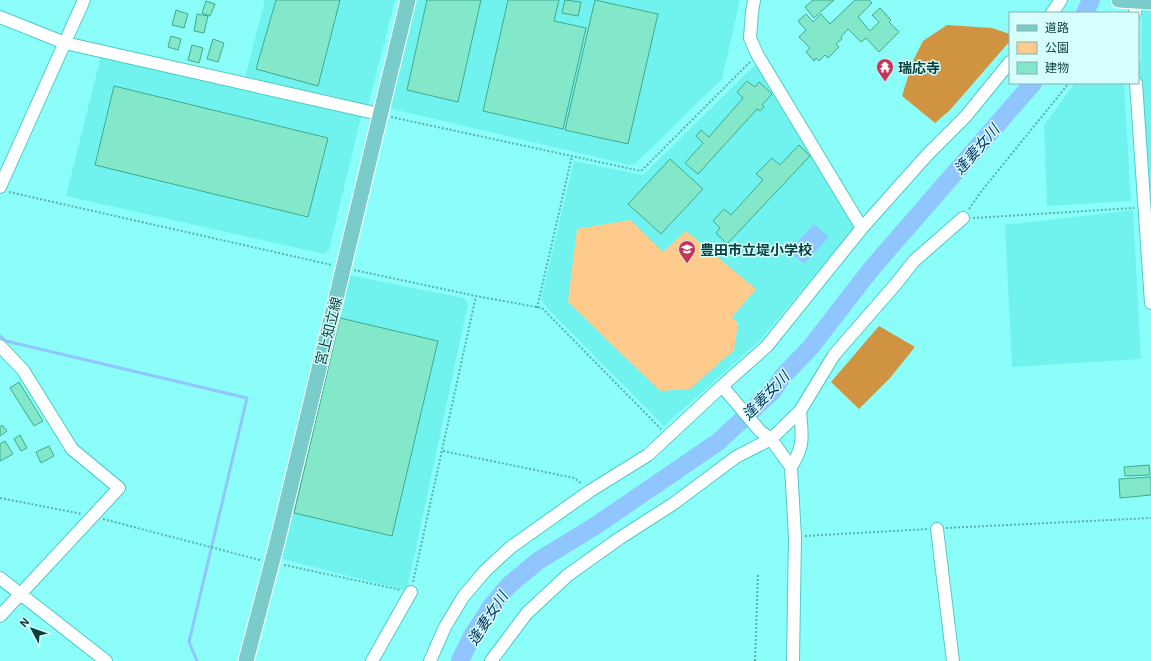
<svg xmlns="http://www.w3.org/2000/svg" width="1151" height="661" font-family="'Exo 2','Noto Sans JP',sans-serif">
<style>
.built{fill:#70f3ee}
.green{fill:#fecb8d}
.forest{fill:#d09341}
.water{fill:#91c5fe}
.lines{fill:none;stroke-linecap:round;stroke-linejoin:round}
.stream{stroke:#91c5fe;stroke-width:3}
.river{stroke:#91c5fe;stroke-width:18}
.building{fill:#83e8c9;stroke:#41a98d}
.minor-casing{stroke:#52c9c5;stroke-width:14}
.major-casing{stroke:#fff;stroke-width:17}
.path{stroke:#58b3af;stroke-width:2;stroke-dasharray:2 2;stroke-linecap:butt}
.minor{stroke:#fff;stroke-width:12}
.major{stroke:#79ccc9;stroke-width:15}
.labels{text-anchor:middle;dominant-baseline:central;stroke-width:3;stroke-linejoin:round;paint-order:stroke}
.poi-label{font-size:14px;font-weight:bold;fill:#083e3c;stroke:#d5fefc;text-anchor:start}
.street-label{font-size:14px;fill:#083e3c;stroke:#d5fefc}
.water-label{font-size:15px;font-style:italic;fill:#0a3966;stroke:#d5fefc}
</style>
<rect width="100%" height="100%" fill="#8bfef9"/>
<path class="built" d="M265,0H395L368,106L245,77Z
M414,0H740L722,79L635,164L630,165L388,108Z
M1142,9L1151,10V200H1148L1138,68V62H1141Z
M101,56L362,113L329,250L324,254L66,196Z
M754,66H760L854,221V229L760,340L664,426L548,309L541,299L574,161L643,175Z
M1075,83H1124L1131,201L1047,206L1044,125Z
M1133,210L1141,359L1012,367L1005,225Z
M348,275L464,298L468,304L408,585L404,590L282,559Z"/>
<path class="green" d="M630,220L663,252L686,231L756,289L732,317L738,324L734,350L690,389L660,391L568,302L577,229Z"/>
<path class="forest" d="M947,25L992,28L1010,34V41L950,110L935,123L902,96L913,61L923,41Z
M879,326L915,347L890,378L859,409L831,382Z"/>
<path class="water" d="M814,224L829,237L804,264L789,251Z"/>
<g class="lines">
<path class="stream" d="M0,336L6,341L247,398L189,642L197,661"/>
<path class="river" d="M1085,13L1091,0
M460,661L472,636L490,608L508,586L538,561L595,526L718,442L772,392L783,376L810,348L872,268L1033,83"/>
</g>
<path class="building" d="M276,0H340L318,86L256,69Z
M427,0H481L458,102L407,90Z
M508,0H559L554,21L586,28L563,129L483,111Z
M565,0L581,2L578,16L562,13Z
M595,0L658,14L628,144L565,130Z
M813,0H834L814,18L805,7Z
M855,0H869L872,3L858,17L870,31L879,22L872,15L880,8L891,20L889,22L899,32L879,52L866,38L861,42L848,29L841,37L842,39L836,44L839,47L828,58L825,55L819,61L816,58L814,61L806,52L810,48L799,37L806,30L798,21L806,14L813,22L821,14L830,24Z
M206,1L215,4L210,16L202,13Z
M176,10L188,14L184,28L172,25Z
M197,14L208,16L204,33L194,31Z
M171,36L181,39L178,50L168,47Z
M213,39L224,43L218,62L207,59Z
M192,45L203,48L199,63L188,60Z
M747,81L755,87L759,82L772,94L762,105L764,107L760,111L757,109L698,174L685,163L703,143L696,136L701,130L709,137L743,98L737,92Z
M114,86L328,138L308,217L95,165Z
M799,145L810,156L727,244L716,233L720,228L713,221L724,209L731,215L763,180L756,174L772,158L780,165Z
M670,159L703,189L661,234L628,204Z
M340,318L438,341L392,536L294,513Z
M19,382L43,421L34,426L10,388Z
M2,425L7,431L0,436V427Z
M20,435L27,448L21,451L14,439Z
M5,441L13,454L0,461V444Z
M49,446L54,456L41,463L36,452Z
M1149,465L1150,475L1125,476L1124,467Z
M1151,477V495L1120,498L1119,479Z"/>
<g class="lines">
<g class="minor-casing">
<path id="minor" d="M754,0L752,12L750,38L757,54L862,228
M1052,13L1061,0
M1135,13L1136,0
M0,17L65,43L379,114
M1136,83L1151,303
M0,187L84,0
M0,346L23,370L72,449L119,488L0,616
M791,467C805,445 802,436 800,411
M937,529L953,661
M0,578L106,661
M372,661L411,592
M430,661L445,627L463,597L485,571L511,547L590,491L648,455L722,386
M491,661L527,613L568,575L620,538L673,504L736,457L771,439L800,411L834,355L895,285L914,261L963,218
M793,661L795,537L791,467L771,439L760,431L722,386L767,346L862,228L928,154L966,116L1010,62"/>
</g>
<g class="major-casing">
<path id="major" d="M1119,0L1151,2
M246,661L277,543L408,0"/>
</g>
<path class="path" d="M391,117L641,171L750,62
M9,192L332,265
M969,209L980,193L1069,83
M973,218L1134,208
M354,270L476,296L542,308L661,429
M537,308L572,156
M443,451L574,478L582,484
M0,498L82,514
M103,519L260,560
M946,528L1151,518
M805,536L928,529
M284,565L401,590
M413,582L476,296
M755,661L758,575"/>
<use href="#minor" class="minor"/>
<use href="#major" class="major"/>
</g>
<defs>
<g id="temple-pin" transform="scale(0.9)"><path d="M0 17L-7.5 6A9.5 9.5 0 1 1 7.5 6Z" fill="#c53557" stroke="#d5fefc"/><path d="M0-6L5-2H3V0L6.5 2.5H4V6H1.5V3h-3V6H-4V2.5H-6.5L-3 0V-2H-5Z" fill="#fff"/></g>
<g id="school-pin" transform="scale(0.9)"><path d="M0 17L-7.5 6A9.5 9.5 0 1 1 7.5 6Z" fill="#c53557" stroke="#d5fefc"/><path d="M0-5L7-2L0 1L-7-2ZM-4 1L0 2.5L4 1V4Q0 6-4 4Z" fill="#fff"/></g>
</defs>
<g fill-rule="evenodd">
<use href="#temple-pin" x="885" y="67"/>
<use href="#school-pin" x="687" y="249"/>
</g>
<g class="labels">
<g class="poi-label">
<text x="898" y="67">瑞応寺</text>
<text x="700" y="249">豊田市立堤小学校</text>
</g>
<g class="street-label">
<text transform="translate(328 331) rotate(-76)">宮上知立線</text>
</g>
<g class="water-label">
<text transform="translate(976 149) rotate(-49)">逢妻女川</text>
<text transform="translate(765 395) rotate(-46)">逢妻女川</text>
<text transform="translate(487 618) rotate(-57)">逢妻女川</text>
</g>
</g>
<rect x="1009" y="12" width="130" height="72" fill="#d5fefc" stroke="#83b1af"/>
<rect x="1017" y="25" width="20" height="6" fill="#79ccc9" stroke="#83b1af"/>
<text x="1045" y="32" font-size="12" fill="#083e3c">道路</text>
<rect x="1017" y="42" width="20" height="12" fill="#fecb8d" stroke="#83b1af"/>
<text x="1045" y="52" font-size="12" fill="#083e3c">公園</text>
<rect x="1017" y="62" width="20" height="12" fill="#83e8c9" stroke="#83b1af"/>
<text x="1045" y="72" font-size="12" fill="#083e3c">建物</text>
<g transform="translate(32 629) rotate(311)" stroke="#d5fefc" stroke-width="3" paint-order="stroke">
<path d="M0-3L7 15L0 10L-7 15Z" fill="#083e3c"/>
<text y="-6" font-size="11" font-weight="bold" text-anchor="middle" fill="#083e3c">N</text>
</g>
</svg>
